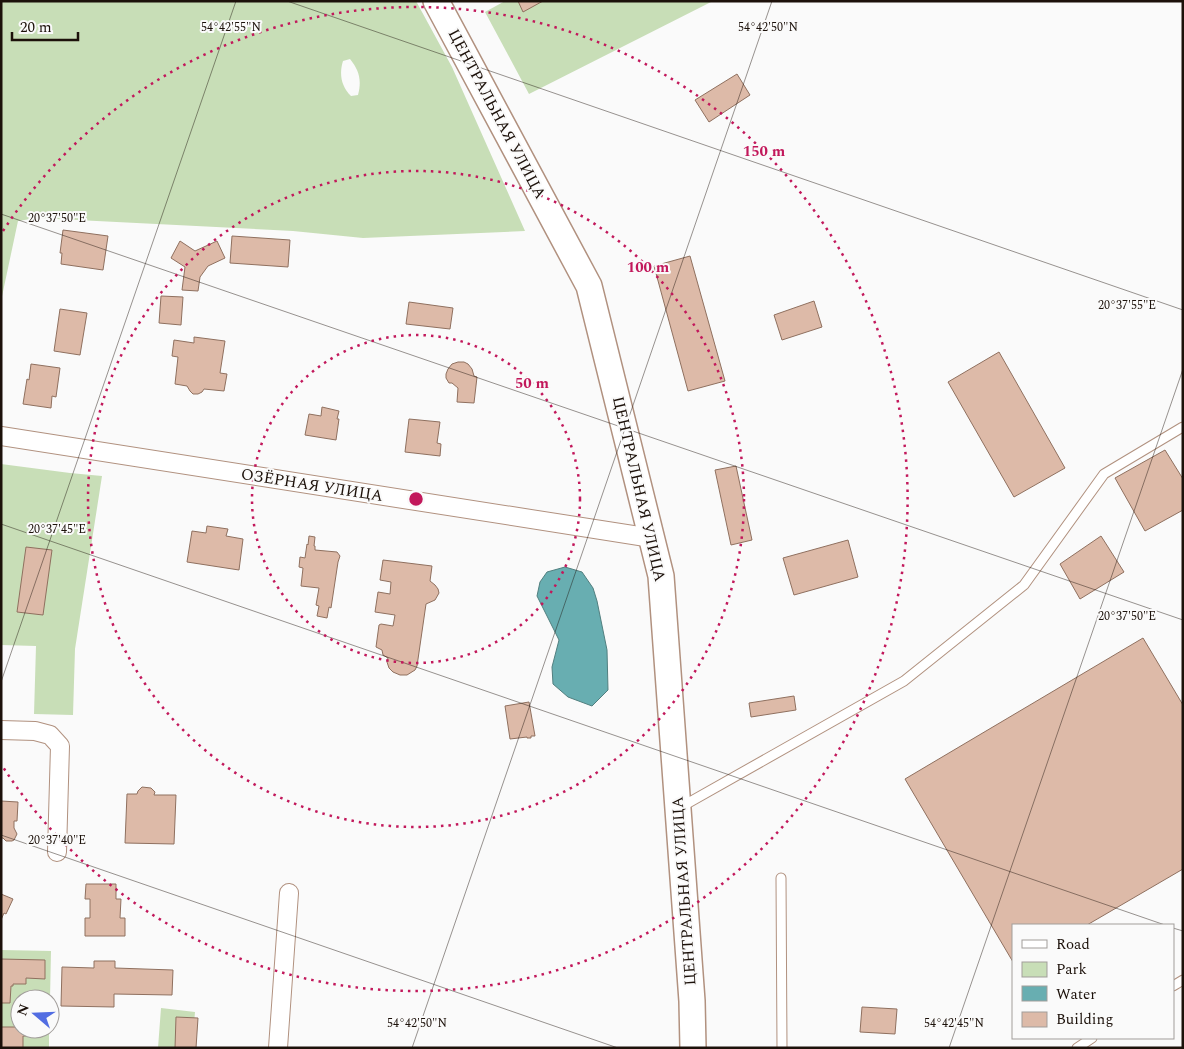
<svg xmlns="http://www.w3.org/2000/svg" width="1184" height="1049" font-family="Spectral,serif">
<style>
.green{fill:#c8deb7;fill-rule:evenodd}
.water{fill:#68aeb1;stroke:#517f7f}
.building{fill:#ddbaa8;stroke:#8f705f}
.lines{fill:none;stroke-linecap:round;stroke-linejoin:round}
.lane-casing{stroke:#b1917f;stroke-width:11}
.street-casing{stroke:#b1917f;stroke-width:20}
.secondary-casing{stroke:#b1917f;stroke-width:28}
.lane{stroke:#fff;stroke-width:9}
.street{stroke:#fff;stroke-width:18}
.secondary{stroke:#fff;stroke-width:25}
.ticks{fill:none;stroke:#1c110a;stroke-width:1;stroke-opacity:0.45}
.ring{fill:none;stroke:#c2185b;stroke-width:2.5;stroke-dasharray:2.5 5}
.labels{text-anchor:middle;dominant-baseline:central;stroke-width:4;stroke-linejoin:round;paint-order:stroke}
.street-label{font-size:16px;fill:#1c110a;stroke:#fafafa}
.ticks-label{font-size:12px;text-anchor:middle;fill:#1c110a;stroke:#fafafa;stroke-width:4;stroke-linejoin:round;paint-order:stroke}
.centre{fill:#c2185b;stroke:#fafafa;stroke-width:2.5}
.ring-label{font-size:15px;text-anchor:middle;font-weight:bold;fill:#c2185b;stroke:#fafafa;stroke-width:4;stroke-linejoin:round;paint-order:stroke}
</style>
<rect width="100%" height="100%" fill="#fafafa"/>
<path class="green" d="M1,1H416L452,67L525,231L363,238L293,231L37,218L18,221L1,301ZM350,59C359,70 362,80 358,95L351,96C341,86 339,74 343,61Z
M505,1H713L529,94L485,12Z
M1,464L70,473L102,476L75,649L73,715L34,714L36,646L1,645Z
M1,950L51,951L50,999H20V1029H49V1048H1Z
M161,1008L195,1012L192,1048H158Z"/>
<path class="water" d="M565,567L582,572L593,588L597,601L607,650L608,690L592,706L568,697L553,684L552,667L559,640L537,596L540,582L547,572Z"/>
<path class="building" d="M518,1H543L523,12Z
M737,74L750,95L709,122L695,100Z
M63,230L108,236L103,270L61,264L62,253H60Z
M232,236L290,240L288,267L230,263Z
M180,241L195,251L217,241L225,258L208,266L200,277L198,291L182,290L185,267L171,258Z
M690,256L725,381L688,391L654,266Z
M161,296L183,297L181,325L159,323Z
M814,301L822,327L782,340L774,315Z
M409,302L453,308L450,329L406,324Z
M60,309L87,313L80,355L54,351Z
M194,337L225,341L220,373L227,374L224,391L204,389L202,392L198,394H193L190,391L187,386L175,384L178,357L172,356L174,340L194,343Z
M999,352L1065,468L1014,497L948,382Z
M458,362H464L468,364L472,369L474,376L477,377L474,403L457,402L458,388L452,383H449L446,378V374L448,369L452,364Z
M31,364L60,368L56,397L52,396L51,408L23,404L27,379L29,380Z
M322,407L339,411L337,419H339L336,440L305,435L309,414L321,416Z
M409,419L440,422L437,443L441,444L440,456L405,452Z
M1165,450L1183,479V510L1145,531L1115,478Z
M736,466L752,540L731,545L715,470Z
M207,526L228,529L226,536L243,539L239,570L187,562L192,531L206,533Z
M309,536L315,537L314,546H315V550L337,552L340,556L338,562L331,608L329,607L327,618L317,616L319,606L316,605L319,588L301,586L303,568L299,567L300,557L305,558L307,544L308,545Z
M1101,536L1124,572L1080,599L1060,564Z
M848,540L858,577L794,595L783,558Z
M26,547L52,550L43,615L17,612Z
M383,560L432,566L430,581L435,585L438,589L439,593L435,600L426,604L417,666L415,670L407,675H400L393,672L389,668L387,662L388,658L383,655L382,650L376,647L379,625L381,624L393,626L395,615L375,612L378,592L390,594L391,582L380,580Z
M1143,638L1183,705V869L1087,925H1013V962L905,779Z
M794,696L796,710L751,717L749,703Z
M529,702L535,736H531V738H527V737L510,739L505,706Z
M142,787L151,788L155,792L154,795H176L174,844L125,843L127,794H137L138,791Z
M1,801L18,802L17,821H14V828L17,834L14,840L12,841H6L3,838H1Z
M86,884H116V899H121L120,918H125V936H85V918H90V899H85Z
M1,894L13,899L6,914L4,913L1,920Z
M1,959L45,960V979L26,978V984H13V986H11L10,1003H1Z
M94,961H115V968L173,970L172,995L114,994V1007L61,1006L62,967L94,968Z
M862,1007L897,1009L895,1034L860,1032Z
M176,1017L198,1018L196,1048H175Z
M1,1027H20V1029H23V1034H26V1036H23V1048H1Z"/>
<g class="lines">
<g class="lane-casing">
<path id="lane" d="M681,807L904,681L1024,585L1104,474L1181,428L1183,427
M781,878L782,1048
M1173,986L1183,980
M1077,1048L1092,1038"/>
</g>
<g class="street-casing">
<path id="street" d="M1,436L652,538
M1,730L35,731L50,735L60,746L57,852
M278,1048L289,893"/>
</g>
<g class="secondary-casing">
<path id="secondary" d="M436,1L589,286L661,576L692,1001L693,1048"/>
</g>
<use href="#lane" class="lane"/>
<use href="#street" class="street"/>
<use href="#secondary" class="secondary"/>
</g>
<path class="ticks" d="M287,1L1183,310M1,214L1183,620M1,524L1165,925M1,682L236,1M1,835L618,1048M1173,928L1183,931M412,1048L772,1M949,1048L1183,369"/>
<g class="ring">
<circle cx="416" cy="499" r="164"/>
<circle cx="416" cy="499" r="328"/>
<path d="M3 231A492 492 0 1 1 3 767"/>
</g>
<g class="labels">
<g class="street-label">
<text transform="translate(497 114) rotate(62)">ЦЕНТРАЛЬНАЯ УЛИЦА</text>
<text transform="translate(312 485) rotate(9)">ОЗЁРНАЯ УЛИЦА</text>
<text transform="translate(639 489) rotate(77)">ЦЕНТРАЛЬНАЯ УЛИЦА</text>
<text transform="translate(684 891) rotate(-94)">ЦЕНТРАЛЬНАЯ УЛИЦА</text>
</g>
</g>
<g class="ticks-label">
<text x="231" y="31">54°42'55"N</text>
<text x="768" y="31">54°42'50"N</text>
<text x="57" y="222">20°37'50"E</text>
<text x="1127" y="309">20°37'55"E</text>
<text x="57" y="533">20°37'45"E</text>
<text x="1127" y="620">20°37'50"E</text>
<text x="57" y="844">20°37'40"E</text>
<text x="417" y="1027">54°42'50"N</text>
<text x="954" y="1027">54°42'45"N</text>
</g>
<circle cx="416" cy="499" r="8" class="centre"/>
<g class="ring-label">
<text x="764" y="156">150 m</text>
<text x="648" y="272">100 m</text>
<text x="532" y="388">50 m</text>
</g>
<rect width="1184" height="1049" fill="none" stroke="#1c110a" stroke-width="5"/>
<rect x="1012" y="924" width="162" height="115" fill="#fafafa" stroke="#a19d9a"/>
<rect x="1022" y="940" width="25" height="8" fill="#ffffff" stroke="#a19d9a"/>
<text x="1056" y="949" font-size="15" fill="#1c110a">Road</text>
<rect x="1022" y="962" width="25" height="15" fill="#c8deb7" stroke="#a19d9a"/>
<text x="1056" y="974" font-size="15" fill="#1c110a">Park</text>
<rect x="1022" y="986" width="25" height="15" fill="#68aeb1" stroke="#a19d9a"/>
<text x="1056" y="999" font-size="15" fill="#1c110a">Water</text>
<rect x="1022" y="1012" width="25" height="15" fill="#ddbaa8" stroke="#a19d9a"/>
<text x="1056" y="1024" font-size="15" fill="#1c110a">Building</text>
<g transform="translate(35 1014) rotate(289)"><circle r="24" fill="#fafafa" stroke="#a19d9a"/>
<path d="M0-4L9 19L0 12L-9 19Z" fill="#526de2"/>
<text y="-8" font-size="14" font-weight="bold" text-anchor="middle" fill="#1c110a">N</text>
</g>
<path d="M12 32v8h66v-8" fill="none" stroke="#1c110a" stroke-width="2.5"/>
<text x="20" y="32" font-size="15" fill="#1c110a" stroke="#fafafa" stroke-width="4" paint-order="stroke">20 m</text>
</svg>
